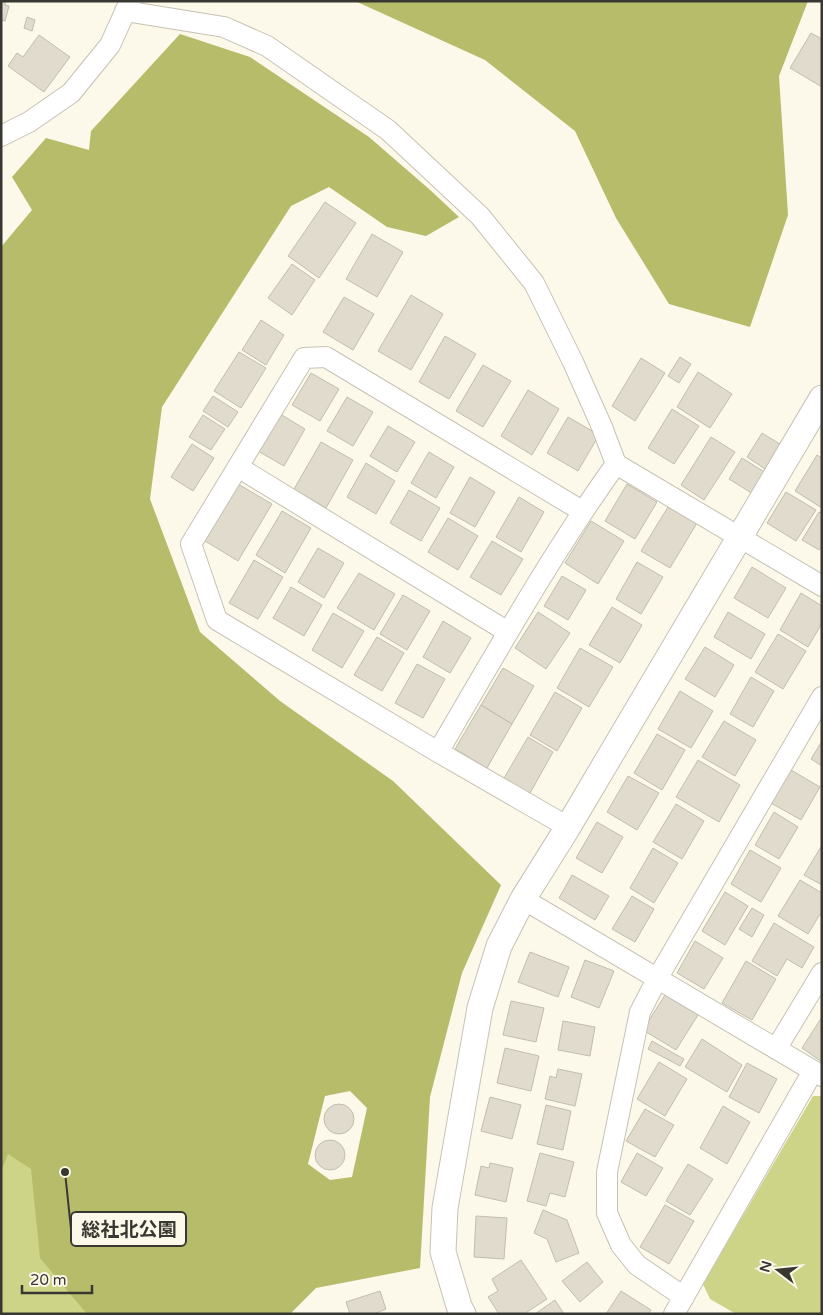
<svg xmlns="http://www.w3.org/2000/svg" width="823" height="1315" font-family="'Varela Round','Noto Sans JP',sans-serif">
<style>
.green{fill:#cdd488}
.forest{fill:#b6bc6a;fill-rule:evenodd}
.building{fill:#e0dbcd;stroke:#c1bdaf}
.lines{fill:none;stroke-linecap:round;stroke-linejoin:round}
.minor-casing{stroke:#c6c2b4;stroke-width:22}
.tertiary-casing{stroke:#c6c2b4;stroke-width:27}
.minor{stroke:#fff;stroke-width:20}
.tertiary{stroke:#fff;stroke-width:25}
.leader{fill:none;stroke:#393731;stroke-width:2}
.callout-dot{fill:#393731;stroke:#fcf8ea;stroke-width:2}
.callout{fill:#fcf8ea;stroke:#393731;stroke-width:2}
.callout-label{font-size:19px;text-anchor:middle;font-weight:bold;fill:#393731}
</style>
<rect width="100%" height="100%" fill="#fcf8ea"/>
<path class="green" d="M1,1095L185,1314H1Z
M813,1096H822V1314H736L710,1299L703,1284Z"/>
<path class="forest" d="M355,1H808L779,76L788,215L750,327L669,304L616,218L575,131L485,60Z
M180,34L250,57L369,137L429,189L459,217L426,236L387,227L329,187L291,206L162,407L150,499L200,632L280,701L393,781L501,885L462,973L430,1097L420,1268L316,1288L290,1314H87L40,1258L31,1169L8,1154L1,1172V247L32,210L12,177L46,138L89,150L91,131ZM350,1091L367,1108L352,1177L330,1180L308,1164L325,1096Z"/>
<path class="building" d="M1,1H6L5,5L9,6L5,21L1,20Z
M27,17L35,20L32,31L24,28Z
M811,33L822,39V87L790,68Z
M39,35L70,57L44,92L8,66L17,53L23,57Z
M325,202L356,223L319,278L288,256Z
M372,234L403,252L377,297L346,279Z
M292,264L315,280L292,315L268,298Z
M411,295L443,314L411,370L378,351Z
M344,297L374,314L353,350L323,332Z
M261,320L284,335L266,365L242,350Z
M445,336L476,354L449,399L419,382Z
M239,352L266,368L241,408L214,391Z
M680,357L691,364L679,383L668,376Z
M641,358L665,373L635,421L612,406Z
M483,365L511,381L483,427L456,411Z
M698,372L732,394L710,428L677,407Z
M311,373L339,389L320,421L292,405Z
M528,390L559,409L532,455L501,436Z
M213,396L238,412L228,427L203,411Z
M347,397L373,412L353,446L327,431Z
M672,409L699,426L674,464L648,448Z
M280,414L305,429L284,466L258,451Z
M203,415L225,429L211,450L189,437Z
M568,417L599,435L578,471L547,453Z
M388,426L415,442L397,472L370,456Z
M762,433L783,446L768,471L747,457Z
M711,437L735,452L704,500L681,485Z
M321,442L353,460L326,508L294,489Z
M192,444L214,458L193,491L171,477Z
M429,452L454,467L436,498L411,483Z
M817,455L822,458V508L795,491Z
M742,458L766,473L753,494L729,479Z
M366,463L395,481L376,514L347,497Z
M470,477L495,492L475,527L450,513Z
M238,484L272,504L238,561L205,541Z
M627,484L657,502L635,539L605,521Z
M409,490L440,508L421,541L390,523Z
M786,492L816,510L796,541L767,523Z
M519,497L544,512L521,552L496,537Z
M668,507L697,523L670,568L641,551Z
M282,511L311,528L285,573L256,555Z
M819,512L822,513V546L819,550L802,540Z
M448,518L478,536L458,570L428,552Z
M591,521L624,541L598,584L565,563Z
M492,541L523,559L501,595L470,577Z
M318,548L344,563L324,598L298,582Z
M254,560L283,577L258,619L229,603Z
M637,562L663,577L641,614L616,599Z
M752,567L786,588L768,618L734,598Z
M359,573L395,594L374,630L337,608Z
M562,576L586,590L568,620L544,606Z
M291,587L322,605L304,636L273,618Z
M801,593L822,606V623L808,647L780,630Z
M403,595L430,611L407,650L380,634Z
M612,607L642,625L620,663L589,645Z
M538,612L570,633L546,669L515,648Z
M728,612L765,634L751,659L714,637Z
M333,613L364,631L342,668L312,650Z
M443,621L471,638L450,673L423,657Z
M778,634L806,651L783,689L755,672Z
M377,637L404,653L382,691L354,675Z
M705,647L734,665L715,697L685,679Z
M580,648L613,667L589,707L557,688Z
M417,664L445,679L423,718L395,703Z
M503,668L534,686L512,724L481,705Z
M751,677L774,691L753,727L730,714Z
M680,691L713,711L691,748L658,729Z
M555,692L582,708L557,751L530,735Z
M481,705L512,724L487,768L455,749Z
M724,721L756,740L735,776L702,757Z
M657,734L685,750L662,790L634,773Z
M528,737L553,752L529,795L503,780Z
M822,741V766L811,759Z
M698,760L740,785L719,822L676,797Z
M791,770L820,787L801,820L771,803Z
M628,776L659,793L637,830L607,812Z
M676,804L704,821L682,859L653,842Z
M774,812L798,827L779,859L755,845Z
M597,822L623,837L602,873L576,858Z
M822,845V885L804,875Z
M653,848L678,863L654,903L630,888Z
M750,850L781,868L761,902L731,884Z
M572,875L609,896L595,920L559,898Z
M800,880L822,893V911L808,934L778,916Z
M725,892L748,906L725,945L702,931Z
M632,896L654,909L635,942L612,929Z
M752,908L764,915L752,937L739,929Z
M774,923L814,947L802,968L787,959L777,976L752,961Z
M695,941L723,958L704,989L677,973Z
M530,952L569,967L558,997L518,982Z
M585,960L614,971L599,1008L571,997Z
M746,961L776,979L752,1020L722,1003Z
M665,995L698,1015L676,1050L643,1030Z
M511,1001L544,1008L536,1042L503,1035Z
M822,1017V1062L802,1048Z
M563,1021L595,1027L590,1056L558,1050Z
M702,1039L742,1065L727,1092L685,1067Z
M652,1041L684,1059L680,1066L648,1049Z
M505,1048L539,1056L531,1091L497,1083Z
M659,1062L687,1079L665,1116L637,1099Z
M747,1063L777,1079L759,1113L729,1097Z
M558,1069L582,1074L575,1106L545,1099L550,1076L556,1078Z
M490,1097L521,1105L512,1139L481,1131Z
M324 1119a15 15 0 1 1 30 0a15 15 0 1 1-30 0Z
M546,1105L571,1111L563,1150L537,1144Z
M723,1106L750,1122L727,1164L700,1148Z
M645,1109L674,1125L655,1157L626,1141Z
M315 1155a15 15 0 1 1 30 0a15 15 0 1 1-30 0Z
M540,1153L574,1162L565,1197L550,1193L546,1206L527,1201Z
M637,1153L663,1168L646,1196L621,1182Z
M490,1163L513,1168L506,1202L475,1195L481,1166L489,1168Z
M688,1164L713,1179L690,1215L666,1201Z
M665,1205L694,1221L669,1264L640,1247Z
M543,1210L567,1220L579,1253L556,1262L547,1239L534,1233Z
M476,1216L507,1218L504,1259L474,1257Z
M521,1260L547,1299L524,1314H499L488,1297L498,1291L492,1279Z
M587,1262L603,1282L580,1302L562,1281Z
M380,1291L386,1309L374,1314H350L346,1302Z
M621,1291L651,1310L648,1314H606Z
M555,1300L564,1314H535Z"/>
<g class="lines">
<g class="minor-casing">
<path id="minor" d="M125,11L224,27L267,46L388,130L480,216L534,283L573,362L602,427L616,464L822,586
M1,136L29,122L71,93L110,45L130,1
M238,467L508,632
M438,752C495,655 550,556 616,464
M568,827L438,752L217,620L191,544L304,358L326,357L582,511
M523,899L822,1076
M776,1049L822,973
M684,1297L637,1265L621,1245L607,1213V1172L640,1012L657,979L822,697
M674,1314L813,1071"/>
</g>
<g class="tertiary-casing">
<path id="tertiary" d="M463,1314L459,1306L443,1252L445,1208L480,1008L499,946L523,899L568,827L822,398"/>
</g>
<use href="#minor" class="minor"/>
<use href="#tertiary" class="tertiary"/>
</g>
<path class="leader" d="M65 1172L71 1229"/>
<circle class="callout-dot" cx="65" cy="1172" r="5"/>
<rect class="callout" x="71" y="1212" width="115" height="34" rx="5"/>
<g class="callout-label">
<text x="129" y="1236">総社北公園</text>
</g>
<rect width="823" height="1315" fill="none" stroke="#393731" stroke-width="5"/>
<g transform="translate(778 1270) rotate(286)" stroke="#fcf8ea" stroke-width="4" paint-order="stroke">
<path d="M0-4L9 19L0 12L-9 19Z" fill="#393731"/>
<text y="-8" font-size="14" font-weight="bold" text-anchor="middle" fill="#393731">N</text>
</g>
<path d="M22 1285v8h70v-8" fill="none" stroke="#393731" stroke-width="2.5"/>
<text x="30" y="1285" font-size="15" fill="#393731" stroke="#fcf8ea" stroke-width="4" paint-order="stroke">20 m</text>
</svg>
